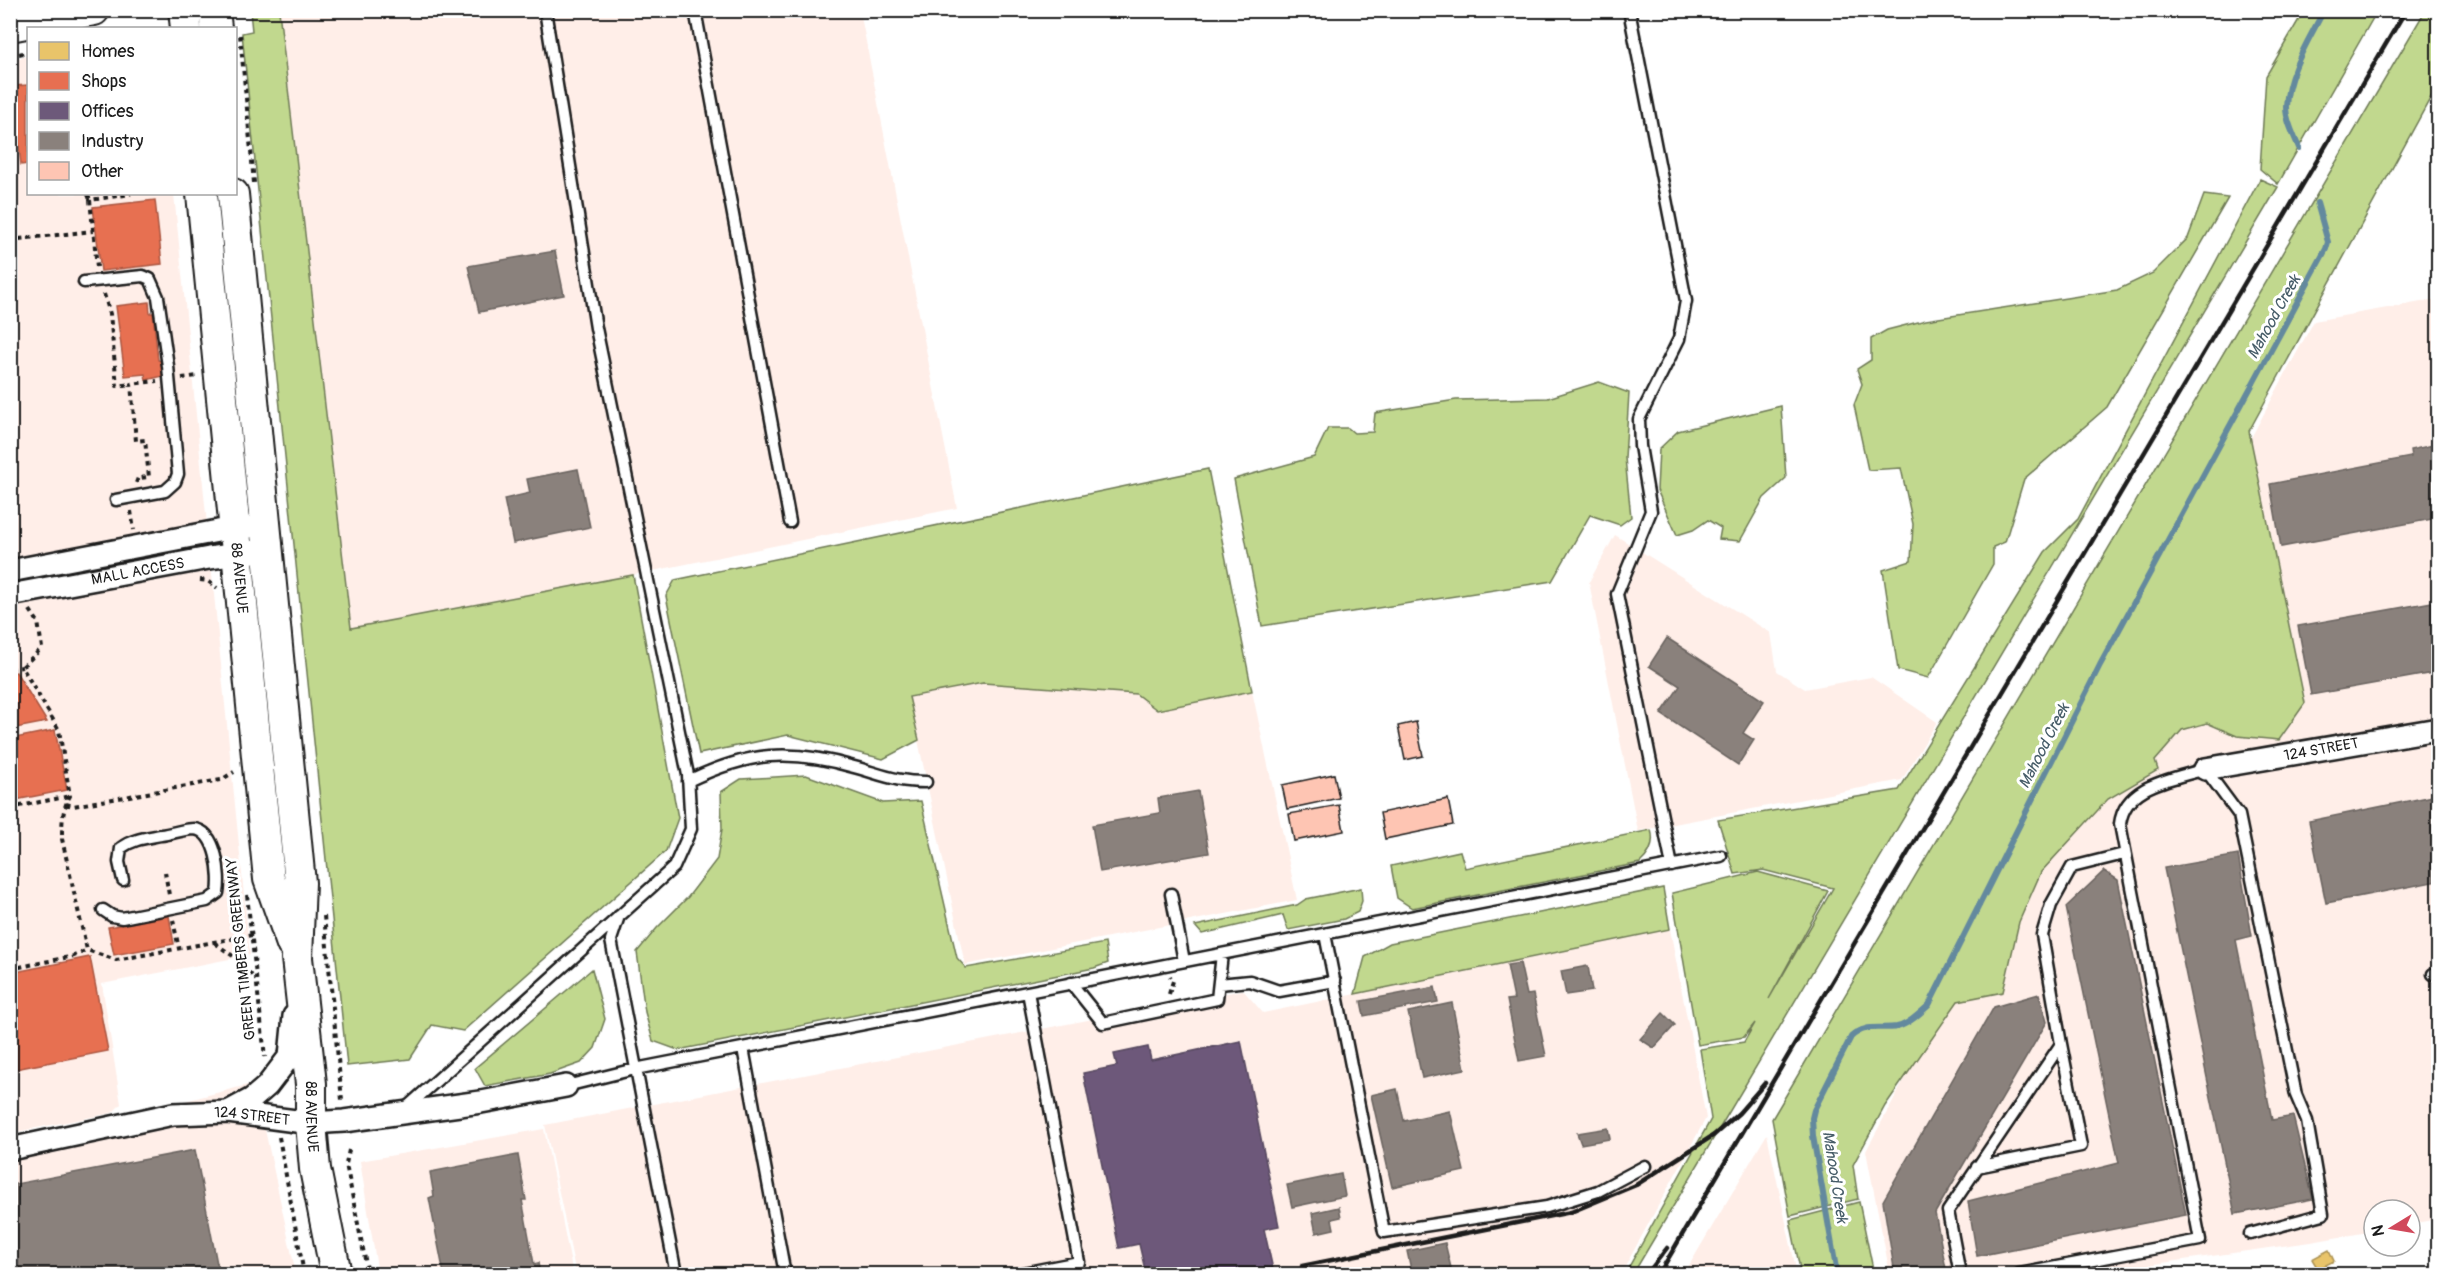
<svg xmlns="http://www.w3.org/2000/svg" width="2449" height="1285" font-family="Pangolin,sans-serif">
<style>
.built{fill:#ffeee8}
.green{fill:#c1d88e;stroke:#6e7a55;stroke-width:1.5}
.homes{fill:#e9c46a;stroke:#ac9253;stroke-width:1.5}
.shops{fill:#e76f51;stroke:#aa5641;stroke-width:1.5}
.offices{fill:#6d597a;stroke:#55475e;stroke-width:1.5}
.industry{fill:#8a817c;stroke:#69635f;stroke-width:1.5}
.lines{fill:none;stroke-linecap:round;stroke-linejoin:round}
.stream{stroke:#64899e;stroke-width:6}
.building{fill:#fec5b3;stroke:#1c1c1c;stroke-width:1.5}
.lane-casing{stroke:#1c1c1c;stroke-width:15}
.street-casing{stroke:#1c1c1c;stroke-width:26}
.secondary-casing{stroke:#1c1c1c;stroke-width:34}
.path{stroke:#1c1c1c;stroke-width:4;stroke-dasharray:4.5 4.5;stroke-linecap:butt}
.lane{stroke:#fff;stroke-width:10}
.street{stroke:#fff;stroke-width:21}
.secondary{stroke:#fff;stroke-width:30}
.rail{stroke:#1c1c1c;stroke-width:4.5}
.labels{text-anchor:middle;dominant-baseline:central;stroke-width:6;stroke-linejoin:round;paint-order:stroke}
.street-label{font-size:15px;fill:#1c1c1c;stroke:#fff}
.water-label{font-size:16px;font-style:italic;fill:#465c68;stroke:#fff}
</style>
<rect width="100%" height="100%" fill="#fff"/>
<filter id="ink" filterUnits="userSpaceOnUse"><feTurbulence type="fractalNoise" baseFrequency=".0167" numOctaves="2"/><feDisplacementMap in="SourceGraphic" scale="12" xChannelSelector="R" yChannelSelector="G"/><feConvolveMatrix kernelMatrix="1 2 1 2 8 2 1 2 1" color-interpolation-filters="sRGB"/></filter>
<g filter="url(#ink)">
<path class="built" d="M279,11H860L957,508L633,575L351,628Z
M28,56V194H174L250,955L102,984L121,1104L112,1113L11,1133L10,60Z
M2438,299V1219L2410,1224V1210H2374V1231L2311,1242L2084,1274H1890L1866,1151L2314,321Z
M1615,535L1771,633L1777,671L1805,689L1871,677L1937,722L1902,780L1638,831L1589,582Z
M983,683L1136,694L1157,710L1252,691L1297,900L965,965L909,697Z
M1670,929L1706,1118L1621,1274H576L545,1125L1243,990L1263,1013Z
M255,1083L296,1274H11V1140L119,1118Z
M544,1129L573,1274H378L360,1161Z
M1767,1134L1797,1274H1684Z"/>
<path class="green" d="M2332,10L2377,11L2278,184L2260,169L2266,76L2301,16Z
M250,11H279L351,628L633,575L678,818L666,851L463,1031L432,1025L410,1059L347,1066L242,33L252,31Z
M2425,11H2438V84L2249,431L2305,703L2279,740L2237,736L2207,723L2182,730L2155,761L2158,770L2108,799L2041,872L2019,922L2003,992L1958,1001L1885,1106L1853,1165L1858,1199L1790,1216L1772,1119Z
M2260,179L2278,187L1633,1274H1625L1711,1119L1700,1049L1744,1042L1755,1023L1744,1037L1698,1045L1672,893L1758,872L1828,891L1769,999L1833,888L1763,870L1735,874L1718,820L1899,790L2045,552L2078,519Z
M2204,195L2228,198L2107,407L2024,479L2005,542L1993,547V564L1928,678L1898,670L1883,570L1911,561L1913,524L1901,468L1868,470L1854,405L1862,384L1857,369L1871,360V339L1887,330L1926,320L2117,290L2153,273L2188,238Z
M1599,382L1629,393L1625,458L1631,517L1620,525L1590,515L1552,581L1262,626L1234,479L1314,457L1328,428H1348L1354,433L1373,432L1375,413L1456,400L1548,398Z
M1781,406L1786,478L1764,498L1740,541L1719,539L1721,528L1708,520L1693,530L1677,535L1657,490L1659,449L1678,431Z
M1208,469L1252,691L1157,710L1136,694L983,683L909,697L919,740L883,759L788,735L699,754L666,596L675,580Z
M806,775L883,803L921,801L957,958L966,968L1105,943L1108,963L1094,968L678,1050L653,1041L645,1012L637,952L657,928L688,897L717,859L722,829L721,792L741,779Z
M1651,830C1655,843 1650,854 1640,863L1412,908L1397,898L1391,866L1460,851L1465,868Z
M1361,888L1362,901L1358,912L1344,919L1288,930L1283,915L1202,934L1195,926L1297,905L1306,899Z
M1663,888L1670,929L1355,994L1365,957L1390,943Z
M592,969L605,1019L595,1048L581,1063L550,1074L485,1086L475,1068Z
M1859,1202L1874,1274H1801L1790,1220Z"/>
<path class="homes" d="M2329,1250L2334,1261L2318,1269L2312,1259Z"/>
<path class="shops" d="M28,85V164L21,165L12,86Z
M155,200L162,264L101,271L93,207Z
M149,302L150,313H153L158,360L162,361L163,376L146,380L145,374L125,376L116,306Z
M16,672L47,722L10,729V673Z
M55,730L67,790L10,801V739Z
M169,916L174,944L114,955L108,927Z
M90,957L108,1051L10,1070V973Z"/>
<path class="offices" d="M1241,1041L1279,1226L1264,1229L1274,1274H1146L1139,1244L1119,1248L1083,1073L1117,1066L1114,1054L1148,1047L1151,1060Z"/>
<path class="industry" d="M555,251L564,295L479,312L468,266Z
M2438,444V518L2281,547L2270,484L2411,457L2410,450Z
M578,469L590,527L513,543L504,499L530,493L527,479Z
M2438,601V672L2311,695L2298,626Z
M1667,638L1764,701L1743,733L1754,740L1738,765L1661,714L1680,686L1649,666Z
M1198,791L1209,853L1100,872L1092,825L1160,813L1158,798Z
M2438,795V881L2326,903L2309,821Z
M2238,855L2252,936L2236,940L2272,1120L2293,1116L2313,1199L2235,1214L2164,868Z
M2104,871L2118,880L2186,1215L1977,1256L1968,1201L2119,1163L2066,907Z
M1520,963L1527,995L1533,994L1546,1056L1519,1061L1507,1000L1514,999L1507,965Z
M1588,966L1592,991L1566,995L1561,971Z
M1435,987L1438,1002L1364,1016L1361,1001Z
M2039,994L2047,1022L1935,1213L1947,1274H1895L1883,1201L1994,1007Z
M1452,1003L1465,1069L1422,1078L1408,1012Z
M1663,1013L1675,1025L1654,1048L1640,1039Z
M1397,1089L1404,1121L1450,1111L1464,1171L1392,1187L1371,1095Z
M1608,1128L1610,1139L1581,1144L1577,1133Z
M195,1150L219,1274H10V1185Z
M518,1155L526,1200H522L534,1264L538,1263L540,1274H444L429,1198L434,1196L430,1172Z
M1341,1174L1345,1196L1292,1207L1287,1185Z
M1339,1207L1341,1217L1332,1219L1334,1229L1316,1233L1312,1213Z
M1445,1243L1451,1268L1429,1273L1430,1274H1412L1407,1251Z"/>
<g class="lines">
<path class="stream" d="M2299,148C2294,135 2286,121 2286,107C2287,73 2309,40 2324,10
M1837,1274L1813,1136L1812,1118L1814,1110L1851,1037C1866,1023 1879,1030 1897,1027C1909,1024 1920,1013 1929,1005L2100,665L2326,249L2328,242L2317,203"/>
</g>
<path class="building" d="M1416,722L1423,756L1405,760L1398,726Z
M1334,774L1339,798L1287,809L1282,785Z
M1448,799L1453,825L1385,839L1380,813Z
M1339,805L1344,831L1294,841L1289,814Z"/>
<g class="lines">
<g class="lane-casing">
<path id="lane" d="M695,10L790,522
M1629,10L1686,301L1679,339L1639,419L1640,446L1651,511L1617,594L1672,866
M84,282L143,276L150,279L158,297L168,366L178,474L175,482L165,491L116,500
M688,781C748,752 790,748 854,767C883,775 896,782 926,782
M1171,894L1184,961
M103,910L112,916L122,918L207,901L218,893C221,876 217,831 194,829C184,829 171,834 161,835C146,838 133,839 121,848L119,862L123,880
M619,916L611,940L676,1274
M1325,934L1384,1232L1547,1207L1598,1191L1645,1166
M2433,974L2438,973
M1071,983L1103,1023L1217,999L1222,954
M1219,984L1250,981L1279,991L1335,981
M743,1048L785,1274
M566,1086L635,1069L1721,856
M405,1109L674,867L691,829L688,775L596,328L545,10
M1977,1167L2081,1146L2061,1044
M1017,1274L1079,1262L1028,992
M1960,1274L1948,1211L2061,1044L2042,935L2051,905L2072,867L2124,854
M2019,1274L2200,1240L2120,824C2125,784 2174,779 2205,769L2239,815L2296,1095L2307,1121L2323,1214L2250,1234"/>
</g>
<g class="street-casing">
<g id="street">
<path d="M10,571L218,531L249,527"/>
<path id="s1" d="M10,595L209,558L268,550"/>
<path id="s2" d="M2205,769L2438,729"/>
<path d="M228,1112L252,1099L267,1086L290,1056L294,1016"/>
<path id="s3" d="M10,1149L173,1114L228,1112L311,1123L344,1121L481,1102L566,1086"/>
</g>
</g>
<g class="secondary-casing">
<g id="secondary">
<path d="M184,10L186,28"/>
<path d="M214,10L216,28"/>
<path d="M10,26L94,10"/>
<path id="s4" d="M202,194L269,879L292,944"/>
<path id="s5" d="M233,194L300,883L297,958L311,1084V1123L315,1169L336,1274"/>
</g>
</g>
<path class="path" d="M240,35L254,183
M10,56L28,52
M88,194L90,200
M10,240L93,231
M97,267L90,200L131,194
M104,294L110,314L117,386L131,384
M182,378L198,376
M136,483L138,478L149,477L145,440L136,441L131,384L157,381
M131,511L134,530
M200,580L208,581L217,588
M30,610L38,622L42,648L22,667L59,730L70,796C62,809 62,824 62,839L87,950L116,960L252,935
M10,669L22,667
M66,804L73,806L221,780L234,772
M10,808L70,796
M165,872L169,895
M247,895L265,1057
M324,916L342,1100
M173,920L179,949
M215,943L233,956L256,980
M10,969L74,956L87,950
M1169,994L1173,981L1170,976
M279,1137L304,1274
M349,1150L346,1164L368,1274"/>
<use href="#lane" class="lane"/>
<use href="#street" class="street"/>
<use href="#secondary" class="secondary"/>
<path class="rail" d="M1302,1266L1571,1212L1636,1185L1714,1135L1739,1113L1765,1083
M1647,1274L1667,1248
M1659,1274L2406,10"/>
</g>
</g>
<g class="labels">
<g class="street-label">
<text stroke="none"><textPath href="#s1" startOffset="130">MALL ACCESS</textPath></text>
<text stroke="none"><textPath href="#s4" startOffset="386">88 AVENUE</textPath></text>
<text stroke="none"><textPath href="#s2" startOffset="118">124 STREET</textPath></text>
<text transform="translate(241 949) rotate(-96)">GREEN TIMBERS GREENWAY</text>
<text stroke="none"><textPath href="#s3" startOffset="246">124 STREET</textPath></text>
<text stroke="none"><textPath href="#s5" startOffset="927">88 AVENUE</textPath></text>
</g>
<g class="water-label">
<text transform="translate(2274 317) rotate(-61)">Mahood Creek</text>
<text transform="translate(2044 746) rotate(-63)">Mahood Creek</text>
<text transform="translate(1835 1177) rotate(81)">Mahood Creek</text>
</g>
</g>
<rect width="2449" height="1285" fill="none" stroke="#fff" stroke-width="36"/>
<rect x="18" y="18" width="2413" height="1249" fill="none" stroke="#1c1c1c" stroke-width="2" filter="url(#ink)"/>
<rect x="27" y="27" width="210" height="168" fill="#ffffff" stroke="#a4a4a4" stroke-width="1.5"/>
<rect x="39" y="42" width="30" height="18" fill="#e9c46a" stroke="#a4a4a4" stroke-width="1.5"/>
<text x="81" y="57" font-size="18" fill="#1c1c1c">Homes</text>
<rect x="39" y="72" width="30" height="18" fill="#e76f51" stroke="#a4a4a4" stroke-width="1.5"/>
<text x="81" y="87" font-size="18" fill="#1c1c1c">Shops</text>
<rect x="39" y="102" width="30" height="18" fill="#6d597a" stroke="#a4a4a4" stroke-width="1.5"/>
<text x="81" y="117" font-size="18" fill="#1c1c1c">Offices</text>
<rect x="39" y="132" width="30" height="18" fill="#8a817c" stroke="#a4a4a4" stroke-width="1.5"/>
<text x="81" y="147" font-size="18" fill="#1c1c1c">Industry</text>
<rect x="39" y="162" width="30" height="18" fill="#fec5b3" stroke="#a4a4a4" stroke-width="1.5"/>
<text x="81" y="177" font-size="18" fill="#1c1c1c">Other</text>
<g transform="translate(2392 1228) rotate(259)"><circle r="28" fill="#ffffff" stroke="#a4a4a4" stroke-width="1.5"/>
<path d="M0-4.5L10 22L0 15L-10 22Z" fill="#d1495b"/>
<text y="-9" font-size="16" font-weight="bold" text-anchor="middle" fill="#1c1c1c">N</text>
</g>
</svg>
